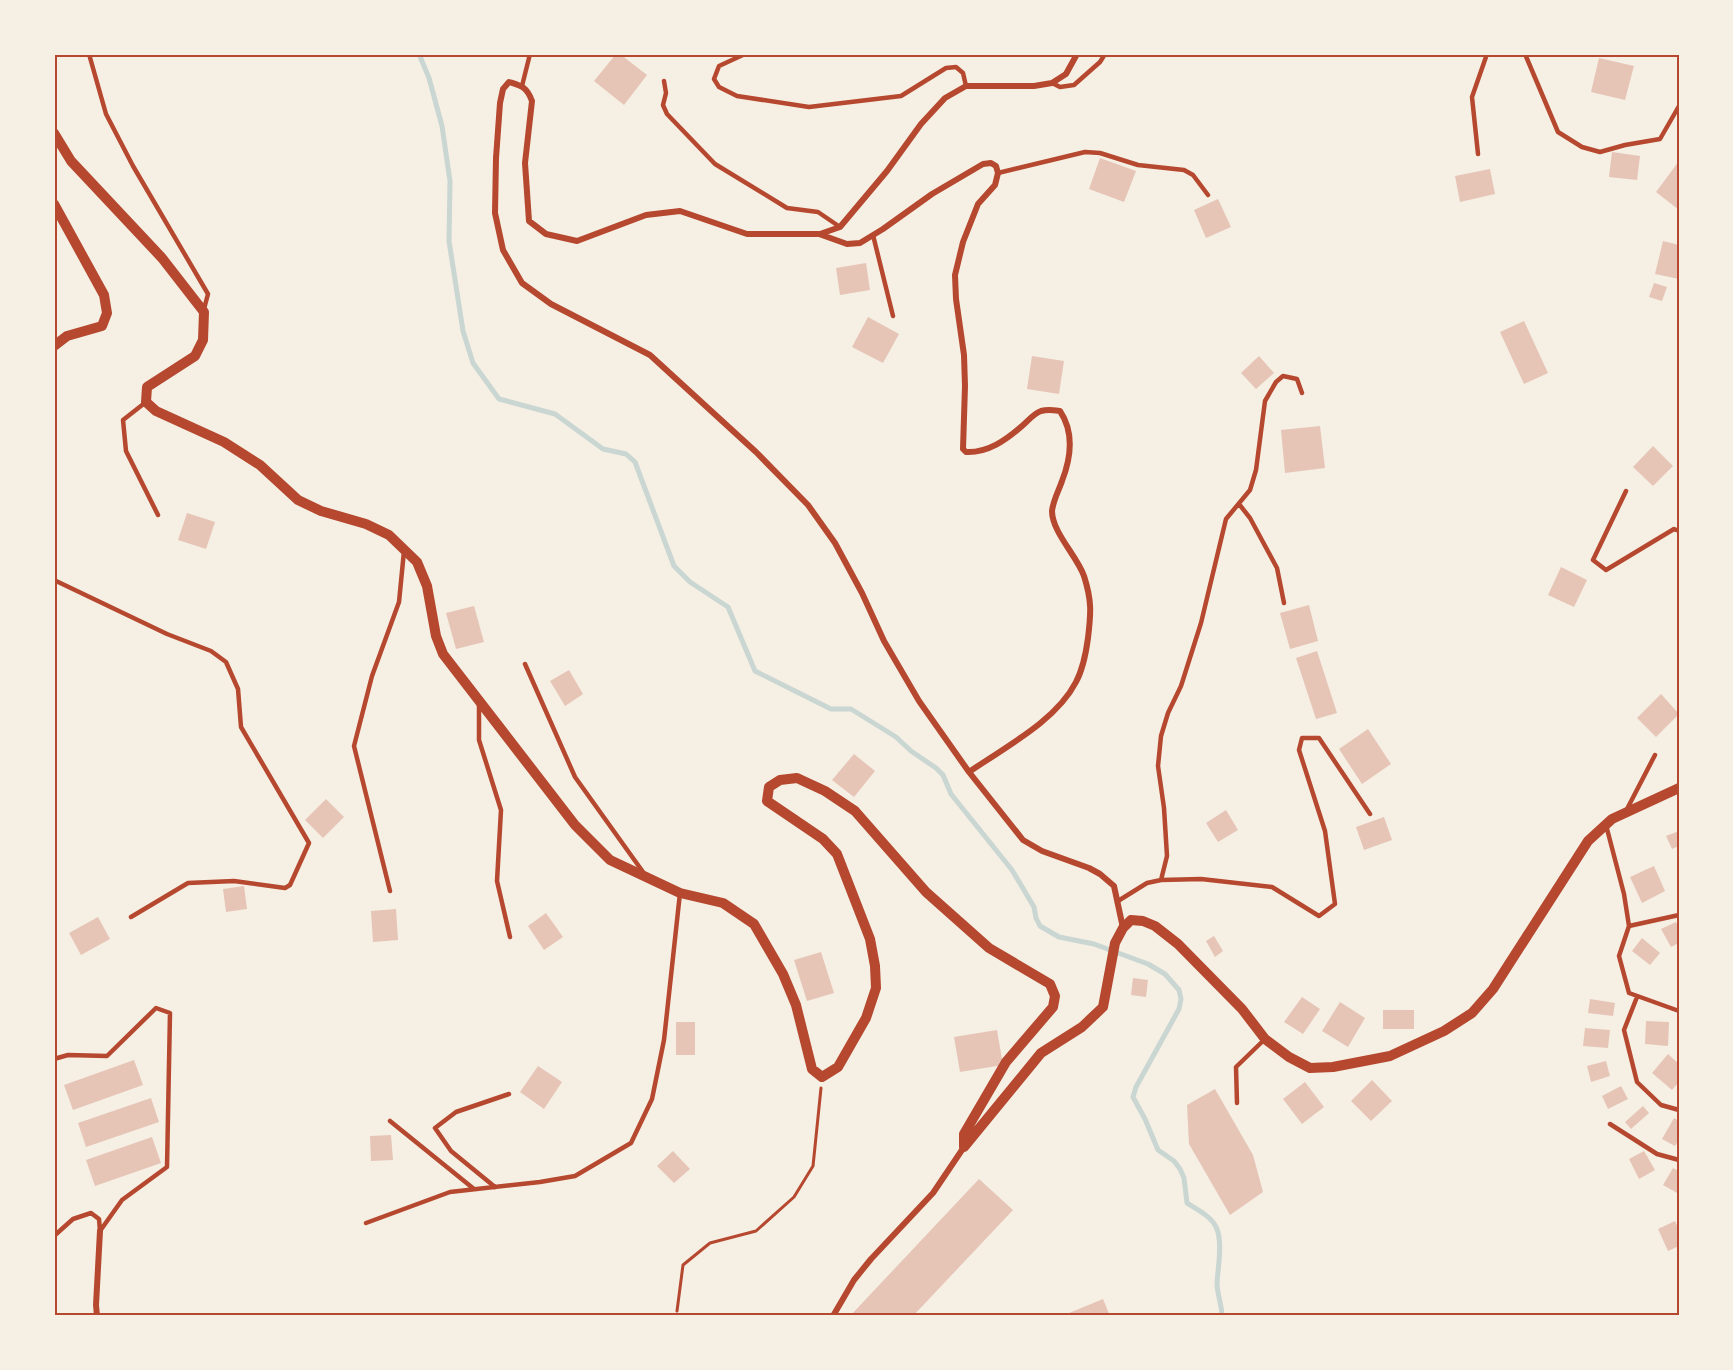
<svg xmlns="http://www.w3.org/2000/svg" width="1733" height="1370" font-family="Bitter,serif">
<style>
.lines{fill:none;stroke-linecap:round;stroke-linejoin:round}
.stream{stroke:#c9d6d2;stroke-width:5}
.building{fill:#e6c5b7}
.path{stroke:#b5482f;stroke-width:3}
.service{stroke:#b5482f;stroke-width:4.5}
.minor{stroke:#b5482f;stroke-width:6}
.tertiary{stroke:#b5482f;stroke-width:10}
.neatline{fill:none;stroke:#b5482f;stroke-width:2}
</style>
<rect width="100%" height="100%" fill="#f6efe4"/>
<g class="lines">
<path class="stream" d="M419,54L429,78L442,126L450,181L449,241L463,331L473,363L499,399L555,414L603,449L626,454L635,462L674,566L690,582L728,607L755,671L831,709H851L896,737L911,751L936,768L943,775L951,794L1012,870L1034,907L1036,918L1040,926L1059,937L1094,944L1148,964L1165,974L1179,990L1181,999L1179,1009L1136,1087L1133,1097L1145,1119L1158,1150L1174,1161L1180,1169L1184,1178L1187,1203C1196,1209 1211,1216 1216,1227C1223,1240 1218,1268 1217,1283C1217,1294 1222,1305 1222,1316"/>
</g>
<path class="building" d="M616,54H620L647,75L624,105L594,81Z
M1599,58L1634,66L1625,100L1591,92Z
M1612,152L1640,156L1637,180L1609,177Z
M1100,158L1136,171L1124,202L1089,189Z
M1679,161V210L1656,192Z
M1490,169L1495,194L1460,202L1455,176Z
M1218,199L1231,227L1206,238L1194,210Z
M1663,241L1679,245V279L1655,274Z
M866,263L870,290L840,295L836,268Z
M1654,283L1667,287L1662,301L1649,297Z
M868,317L899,334L883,363L852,347Z
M1524,321L1548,373L1524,384L1500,332Z
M1032,356L1064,361L1059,394L1027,389Z
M1259,356L1274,373L1256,389L1241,373Z
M1320,426L1325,468L1285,473L1281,430Z
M1653,446L1673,466L1653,486L1633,467Z
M187,513L215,522L206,549L178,540Z
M1561,567L1587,580L1574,607L1548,595Z
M1309,605L1318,641L1290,649L1280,613Z
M474,606L484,642L456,649L446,613Z
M1317,651L1337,713L1316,719L1296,658Z
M569,670L583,694L565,706L550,681Z
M1661,694L1679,714L1656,737L1637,718Z
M1368,729L1391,764L1362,784L1339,749Z
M854,754L875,771L854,797L832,780Z
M326,799L344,817L323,838L305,820Z
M1226,810L1238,830L1218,842L1206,823Z
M1384,817L1392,840L1364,850L1356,827Z
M1679,831V846L1672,849L1666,836Z
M1654,866L1665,891L1642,903L1630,877Z
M244,886L247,909L226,912L223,889Z
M396,909L398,940L373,942L371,911Z
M546,913L563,937L544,950L528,926Z
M98,917L110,939L81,955L69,933Z
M1676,922L1679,928V943L1671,947L1661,929Z
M1214,936L1223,951L1215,957L1206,941Z
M1642,938L1660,953L1650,965L1632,951Z
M821,952L834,993L807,1001L794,960Z
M1133,978L1148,980L1146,997L1131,995Z
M1302,997L1320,1009L1303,1034L1284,1022Z
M1590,999L1615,1003L1613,1016L1588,1013Z
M1340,1002L1365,1018L1348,1047L1322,1031Z
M1383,1010H1414V1029H1383Z
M1646,1021L1669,1022L1668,1046L1645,1044Z
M676,1022H695V1055H676Z
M1585,1028L1610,1030L1608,1048L1583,1046Z
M997,1030L1003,1065L960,1072L954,1037Z
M1668,1054L1679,1064V1082L1672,1090L1652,1073Z
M134,1060L143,1085L73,1110L64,1085Z
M1606,1061L1610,1076L1591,1082L1587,1066Z
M538,1066L562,1082L544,1109L520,1092Z
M1372,1080L1392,1101L1371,1121L1351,1101Z
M1305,1082L1324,1107L1302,1124L1283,1099Z
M1621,1086L1628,1099L1608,1109L1602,1096Z
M1215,1089L1253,1155L1263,1192L1230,1215L1189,1144L1187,1105Z
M151,1098L159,1122L86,1147L78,1123Z
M1643,1106L1649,1113L1631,1129L1625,1122Z
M1674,1118L1679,1121V1139L1675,1146L1662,1139Z
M391,1135L393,1160L371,1161L370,1136Z
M152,1137L161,1163L95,1186L86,1160Z
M673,1151L690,1169L674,1183L657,1166Z
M1644,1151L1655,1170L1639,1179L1629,1159Z
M1673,1168L1679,1171V1194L1663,1185Z
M979,1179L1013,1210L913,1316H850Z
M1675,1221L1679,1230V1246L1668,1251L1658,1229Z
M1103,1299L1110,1316H1062Z"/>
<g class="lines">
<path class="path" d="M677,1311L683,1265L710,1243L756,1231L794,1197L813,1166L821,1088"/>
<path class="service" d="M89,54L106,114L133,166L208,294L204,309
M745,54L719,66L714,79L719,87L737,96L809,107L901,96L946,68L956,67L963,73L966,86
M1525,54L1558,132L1582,147L1600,152L1625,145L1660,139L1679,106
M664,81L666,93L663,105L667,114L715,164L787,208L818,212L840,227
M1052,83L1060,87L1074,85L1100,62L1105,54
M522,86L530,54
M1478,154L1472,97L1487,54
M998,173L1085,152L1100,153L1138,165L1184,170L1193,175L1208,195
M873,235L893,316
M146,402L123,420L126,451L158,515
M1626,491L1593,560L1606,570L1674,529L1679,531
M1239,504L1250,518L1277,568L1284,603
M54,580L167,634L211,651L226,662L238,689L241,727L309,843L290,885L285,888L234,881L188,883L131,917
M525,664L575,777L643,872
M479,703V740L501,810L497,881L510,937
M1626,811L1655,755
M1606,825L1624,894L1629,926L1619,956L1629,993L1679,1011
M1161,880L1201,879L1272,887L1319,916L1335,904L1325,831L1299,750L1302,738H1319L1370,814
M390,891L354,746L372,676L399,602L404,551
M1118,901L1147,883L1161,880L1167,856L1164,808L1158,766L1161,736L1168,713L1181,686L1201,623L1226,519L1250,490L1256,470L1265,401L1276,382L1283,376L1297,379L1302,393
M1629,926L1679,915
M1637,997L1624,1030L1637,1082L1661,1105L1679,1110
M54,1059L68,1055L107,1056L156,1008L170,1013L167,1167L122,1200L100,1231
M1237,1103L1236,1067L1265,1039
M390,1121L474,1189
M1610,1124L1657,1154L1679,1160
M495,1187L451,1151L435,1128L456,1112L509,1094
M366,1223L450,1192L540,1182L575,1176L631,1143L652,1099L664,1040L680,893
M54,1236L73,1219L91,1213L99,1219L100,1231"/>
<path class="minor" d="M820,234L840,227L887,171L921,124L945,98L966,86H1034L1052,83L1066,74L1077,54
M969,772C1005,747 1056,721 1076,682C1083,669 1086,653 1088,638C1091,613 1092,601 1084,576C1077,556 1052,532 1052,511C1053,501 1059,490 1062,481C1071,458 1074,432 1060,411C1053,410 1048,409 1041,411C1033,414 1028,421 1022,426C1006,440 988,453 966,452L963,449L965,386L964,355L956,299L955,275L963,242L978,204L995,185L998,173L996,166L991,163L983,164L932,194L883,229L860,243L847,244L819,234H747L680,211L646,215L577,241L546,234L529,221L525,163L532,101C527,87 522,86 509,82L503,89L500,103L496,158L495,213L503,250L522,283L551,304L650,355L756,452L808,505L835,543L862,593L884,641L919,701L969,772L1023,840L1042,851L1089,868L1100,874L1114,886L1123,928
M97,1316L96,1305L100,1231
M833,1316L854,1280L871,1259L933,1193L964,1147"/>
<path class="tertiary" d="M54,133L71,161L162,258L204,312L203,340L195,356L147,387L146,402L156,411L224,442L260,465L298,500L321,511L366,524L389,535L417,562L427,586L436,636L443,654L575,825L610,860L680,893L723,903L754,924L783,974L796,1005L812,1069L822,1077L838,1067L866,1018L876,988L875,966L870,939L837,854L823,839L767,801L769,787L780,780L797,778L825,791L855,811L926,892L989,948L1050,984L1055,996L1053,1007L1006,1062L964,1134V1147L1041,1053L1082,1027L1103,1007L1115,943L1123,928L1131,920L1143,921L1155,926L1178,944L1242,1009L1265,1039L1289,1057L1310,1068L1333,1067L1390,1056L1444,1031L1472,1013L1493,989L1588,841L1612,819L1679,788
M54,204L104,295L107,313L102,326L67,336L54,346"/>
</g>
<rect width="1733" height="1370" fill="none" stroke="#f6efe4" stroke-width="111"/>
<rect x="56" y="56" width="1622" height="1258" class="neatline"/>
</svg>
